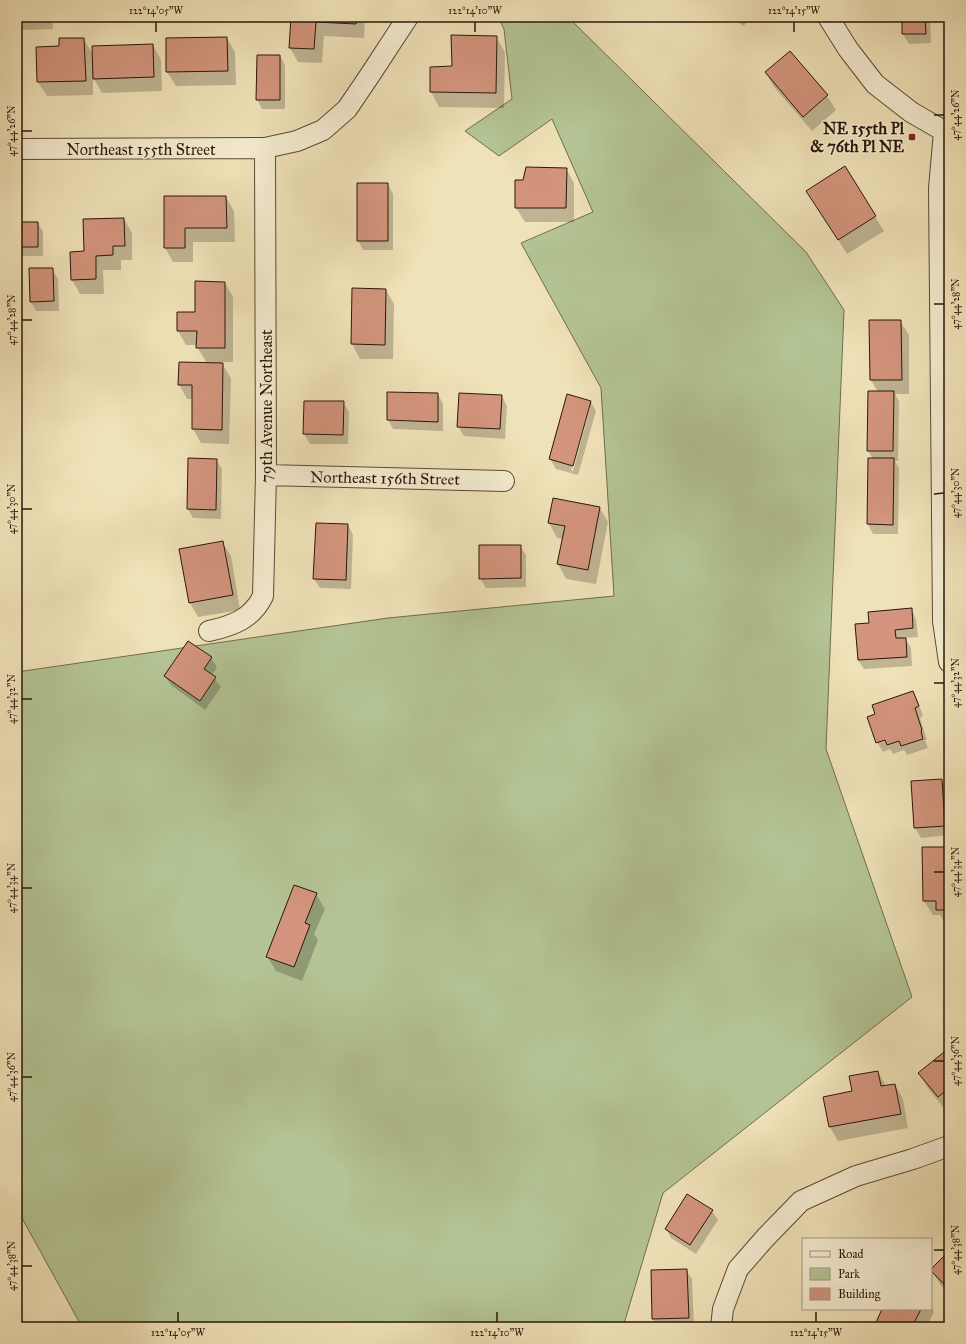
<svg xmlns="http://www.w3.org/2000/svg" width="966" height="1344" font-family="'IM FELL Great Primer',serif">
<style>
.green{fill:#b4c494;stroke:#706d4f}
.shadow{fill:#0003;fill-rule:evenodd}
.building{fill:#d3957d;stroke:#2b160a}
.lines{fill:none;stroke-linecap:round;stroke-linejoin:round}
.minor-casing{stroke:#5c4936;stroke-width:22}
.minor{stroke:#f5ecd1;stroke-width:20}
.ticks{fill:none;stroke:#2b160a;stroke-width:1.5}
.poi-dot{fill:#8f2418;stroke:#f5ecd1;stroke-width:1.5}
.labels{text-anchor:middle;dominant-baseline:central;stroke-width:3;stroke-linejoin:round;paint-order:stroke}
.poi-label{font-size:16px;font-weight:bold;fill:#2b160a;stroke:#f5ecd1;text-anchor:end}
.street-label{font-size:16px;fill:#2b160a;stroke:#f5ecd1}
.neatline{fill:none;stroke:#2b160a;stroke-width:1.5}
.ticks-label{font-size:10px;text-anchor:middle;fill:#2b160a}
</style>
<rect width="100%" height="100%" fill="#f0e2b8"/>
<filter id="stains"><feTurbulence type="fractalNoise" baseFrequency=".005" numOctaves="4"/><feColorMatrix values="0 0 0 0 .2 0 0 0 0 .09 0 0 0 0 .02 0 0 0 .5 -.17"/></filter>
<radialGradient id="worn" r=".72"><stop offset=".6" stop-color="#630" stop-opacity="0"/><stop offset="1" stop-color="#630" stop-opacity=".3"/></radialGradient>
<path class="green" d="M498,17H568L806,252L844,310L826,749L912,997L663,1193L623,1327H82L17,1209V672L388,618L614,596L601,388L521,243L593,212L552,119L499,156L465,131L512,99L504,29Z"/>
<path class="shadow" d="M17,17H52L53,29L23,30L17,20Z
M292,17H365L364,38L324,36L322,63L298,62L290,48Z
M730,17H750L744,26Z
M903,17H930L931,43L909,44L903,34Z
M496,37L505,52L504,108L439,107L431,92V68L453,67Z
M227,38L235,52L236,85L176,86L167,72Z
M84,39L93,55L153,45L161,60L162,91L102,93L93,77V95L47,96L38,82L37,48L60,47Z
M790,52L827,96L836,110L812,131L774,87L766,73Z
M280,56L285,65V109H262L257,99Z
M844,168L884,231L847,254L816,205Z
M566,169L574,183V222H525L516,208L524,181Z
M388,184L393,194V250H363L358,240Z
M165,197H226L234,211L235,242H193V262H173L165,248Z
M124,219L132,233V260H121V270H103L104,294H80L72,280L85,252Z
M17,223H38L43,232V256H17Z
M52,269L58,279L59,311H36L31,302Z
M225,283L233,297V362H221L231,378L229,444L201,443L193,429V399H187L179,384L207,363L197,347L198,345H186L178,331Z
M353,289L386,290L394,304L393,359H360L352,344Z
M870,321H900L909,335V394H895L899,401L898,461H895L899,468L898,534H873L868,524L869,459H873L868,451L878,392L871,380Z
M438,394L443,404V431L393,429L388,420Z
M502,396L507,406L505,439L464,436L458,426Z
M590,401L596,411L578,475L556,469L550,459ZM588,408H590L573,471L571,470Z
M343,402L349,412L348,444H310L304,434Z
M216,460L222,469L221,519L193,518L188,509Z
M600,508L608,522L596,584L566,579L558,564L563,539L557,538L549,523Z
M348,525L353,535L351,589L320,588L314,579Z
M222,542L231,556L240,610L198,617L190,603Z
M520,546L526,555V587L486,588L480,578Z
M911,609L916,619L918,637L905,638L911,648L912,666L864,669L858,660L870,623Z
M211,658L217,667L212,675L221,687L205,710L171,685L165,676Z
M913,692L918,702L923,716L920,718L927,740H925L928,748L907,755L904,750L893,754L890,749L883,752L877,742V715Z
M941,780L947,789L949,835L921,838L915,828L912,782Z
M949,848V986L946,981V924L940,915H933L924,901Z
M316,894L325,909L314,934L318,940L302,981L276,971L267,956Z
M949,1049V1109L946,1111L928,1088L919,1073Z
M878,1072L886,1086L895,1085L903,1099L908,1128L838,1141L830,1127L853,1092Z
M712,1211L718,1220L696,1254L671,1238L666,1229Z
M949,1253V1294L940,1284L931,1270Z
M686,1270L692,1279L694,1327H658L653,1319L652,1271Z
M931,1306L934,1312L927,1327H876L883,1309H931Z"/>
<path class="building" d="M17,17H48V20L17,21Z
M291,17H356V24L316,22L314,49L289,48Z
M902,17H925L926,34H902Z
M451,35L497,36L496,93L430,92V67L452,66Z
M227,37L228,71L166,72V38Z
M59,38H84L86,81L37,82L36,47L59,46Z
M153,44L154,77L93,79L92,46Z
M790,51L828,95L803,117L765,72Z
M257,55H280V100H256Z
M845,166L876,216L838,240L806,191Z
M526,167L567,168L566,208H515V180H523Z
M357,183H388V241H357Z
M164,196H226L227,228H185V248H164Z
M124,218L125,246H113V255L96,256V279L71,280L70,252L84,251L83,219Z
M17,222H38V247H17Z
M29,268H53L54,301L30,302Z
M195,281L225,282V348H196L197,331H177V312H195Z
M352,288L386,289L385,345L351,344Z
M869,320H901L902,380H870Z
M179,362L223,363L222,430L192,429V385H178Z
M868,391H894L893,451H867Z
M387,392L438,393V422L387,420Z
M459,393L502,395L500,429L457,427Z
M567,394L591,401L573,466L549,459Z
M304,401H344L343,435L303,434Z
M188,458L217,459L216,510L187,509Z
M868,458H894L893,525L867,524Z
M553,498L600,507L588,570L557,564L565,526L548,523Z
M316,523L348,524L346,580L313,579Z
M223,541L233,595L189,603L179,549Z
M479,545H521V578L479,579Z
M912,608L913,628L895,630L896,638H906L907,657L858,660L855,624L869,623L868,612Z
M188,641L212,657L204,669L216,677L200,701L164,676Z
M913,691L919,706L915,708L922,730L921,731L923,739L901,746L899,741L887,745L885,740L876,743L867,717L875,714L872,705Z
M942,779L945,826L914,828L911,781Z
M922,847H949V910H936V901H923Z
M294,885L317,893L305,923L310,925L294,967L266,957Z
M945,913H949V981H945Z
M949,1048V1088L938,1097L918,1073Z
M878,1071L881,1086L895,1084L901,1114L829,1127L823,1097L852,1091L849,1076Z
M687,1194L713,1210L690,1245L665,1229Z
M949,1251V1289L931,1271V1269Z
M687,1269L689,1318L652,1319L651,1270Z
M882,1309H921L912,1327H874Z"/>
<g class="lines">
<g class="minor-casing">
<path id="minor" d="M828,17L848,49L875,84L911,112L949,134
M944,132L939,188L943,621L949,662
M17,149L265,148L297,141L323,130L347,109L370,75L408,17
M266,475L504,481
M209,631C232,626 252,619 263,596L266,475L265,148
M721,1327L723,1309L738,1269L766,1237L801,1201L856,1176L913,1159L949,1146"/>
</g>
<use href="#minor" class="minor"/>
</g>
<path class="ticks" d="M156,22V32M475,22V32M794,22V32M934,115H944M22,131H32M934,304H944M22,320H32M934,494L944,493M22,509H32M934,683H944M22,699H32M934,872H944M22,888H32M934,1061H944M22,1077H32M934,1250H944M22,1266H32M178,1312V1322M497,1312V1322M816,1312V1322"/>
<rect class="poi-dot" x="908" y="133" width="8" height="8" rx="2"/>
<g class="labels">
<g class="poi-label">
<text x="904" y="128">NE 155th Pl<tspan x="904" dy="18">&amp; 76th Pl NE</tspan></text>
</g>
<g class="street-label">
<text x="141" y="149">Northeast 155th Street</text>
<text transform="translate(266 406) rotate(-90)">79th Avenue Northeast</text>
<text transform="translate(385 478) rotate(1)">Northeast 156th Street</text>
</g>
</g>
<rect width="966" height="1344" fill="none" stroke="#f0e2b8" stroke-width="44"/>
<rect x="802" y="1238" width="130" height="72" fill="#f5ecd1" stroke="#a49681"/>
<rect x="810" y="1251" width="20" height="6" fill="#f5ecd1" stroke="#a49681"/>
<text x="838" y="1258" font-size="12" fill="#2b160a">Road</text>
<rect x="810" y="1268" width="20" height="12" fill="#b4c494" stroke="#a49681"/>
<text x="838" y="1278" font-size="12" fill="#2b160a">Park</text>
<rect x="810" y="1288" width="20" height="12" fill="#d3957d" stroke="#a49681"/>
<text x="838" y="1298" font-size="12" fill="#2b160a">Building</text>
<rect x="22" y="22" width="922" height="1300" class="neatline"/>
<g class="ticks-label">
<text x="156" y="14">122°14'05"W</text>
<text x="475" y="14">122°14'10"W</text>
<text x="794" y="14">122°14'15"W</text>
<text transform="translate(955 115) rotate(-90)" y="4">47°44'26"N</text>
<text transform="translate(11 131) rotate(-90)" y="4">47°44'26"N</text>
<text transform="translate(955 304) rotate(-90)" y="4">47°44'28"N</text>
<text transform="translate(11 320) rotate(-90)" y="4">47°44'28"N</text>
<text transform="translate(955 493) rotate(-90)" y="4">47°44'30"N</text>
<text transform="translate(11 509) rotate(-90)" y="4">47°44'30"N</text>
<text transform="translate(955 683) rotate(-90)" y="4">47°44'32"N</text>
<text transform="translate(11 699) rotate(-90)" y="4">47°44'32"N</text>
<text transform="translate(955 872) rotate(-90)" y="4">47°44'34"N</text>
<text transform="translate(11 888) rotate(-90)" y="4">47°44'34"N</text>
<text transform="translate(955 1061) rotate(-90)" y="4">47°44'36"N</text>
<text transform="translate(11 1077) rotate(-90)" y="4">47°44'36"N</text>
<text transform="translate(955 1250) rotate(-90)" y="4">47°44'38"N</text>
<text transform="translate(11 1266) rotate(-90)" y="4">47°44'38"N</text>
<text x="178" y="1336">122°14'05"W</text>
<text x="497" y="1336">122°14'10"W</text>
<text x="816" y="1336">122°14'15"W</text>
</g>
<rect width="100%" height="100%" filter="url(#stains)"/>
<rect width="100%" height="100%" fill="url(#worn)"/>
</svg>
